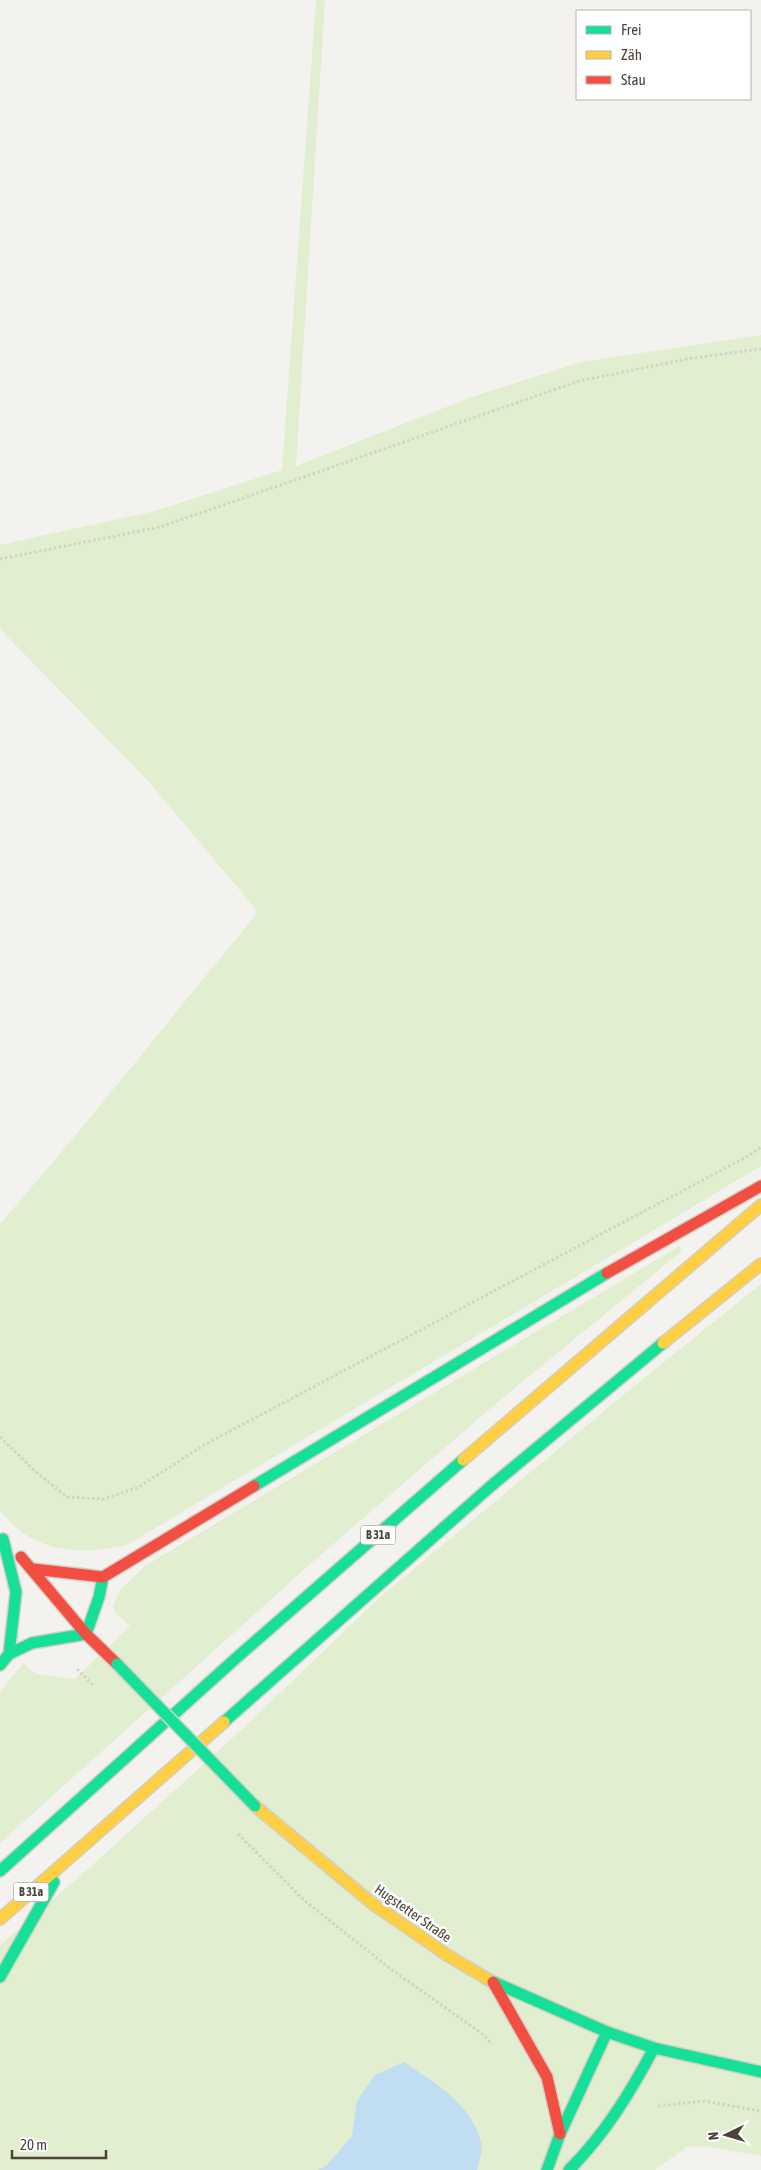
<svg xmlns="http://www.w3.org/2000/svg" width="761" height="2170" font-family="'Asap Condensed',sans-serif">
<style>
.green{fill:#e1eecf}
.water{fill:#c0ddf1}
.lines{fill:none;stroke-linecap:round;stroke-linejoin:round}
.fast-casing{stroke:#d3cfc5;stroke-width:14}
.slow-casing{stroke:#d3cfc5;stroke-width:14}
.jam-casing{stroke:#d3cfc5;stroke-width:14}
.path{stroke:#d3d2cc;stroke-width:3;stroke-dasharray:2.5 2.5;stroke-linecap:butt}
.fast{stroke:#16e098;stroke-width:11}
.slow{stroke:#ffcf43;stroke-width:11}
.jam{stroke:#f24e42;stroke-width:11}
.fast-bridge-casing{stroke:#d3cfc5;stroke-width:14;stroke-linecap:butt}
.path-bridge{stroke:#d3d2cc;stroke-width:3;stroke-dasharray:2.5 2.5;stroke-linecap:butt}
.fast-bridge{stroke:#16e098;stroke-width:11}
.labels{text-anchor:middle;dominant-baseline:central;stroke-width:5;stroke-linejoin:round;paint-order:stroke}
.shield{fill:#fff;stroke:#817c74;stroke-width:1}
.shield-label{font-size:12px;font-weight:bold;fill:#4b4439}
.street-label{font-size:14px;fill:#4b4439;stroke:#fff}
</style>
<rect width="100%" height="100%" fill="#f4f2ee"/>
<path class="green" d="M316,0H325L296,466L472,397L581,362L761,335V1166L129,1544C95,1554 53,1554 23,1533C14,1527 7,1518 0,1511V1224C89,1122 172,1016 258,912L149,782L0,629V545L155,511L282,470Z
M679,1246L682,1251L499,1401L316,1559L0,1843V1693L23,1663L36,1674L75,1679L130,1626L115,1613L113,1606L121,1589L145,1566Z
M761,1284V2156L704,2146L687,2147L655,2170H0V1945L78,1878L239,1732L379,1598L623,1395Z"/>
<path class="water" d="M404,2062C434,2082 473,2105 481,2143C483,2151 479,2162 477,2170H318L327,2165L352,2136L357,2101L375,2075Z"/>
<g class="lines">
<g class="fast-casing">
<path id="fast" d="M254,1486L607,1273
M9,1654L32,1643L86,1634L99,1597L103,1577
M0,1665L9,1654L16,1592L3,1539
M224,1722L491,1486L663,1343
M0,1871L234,1660L463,1460
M0,1977L54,1882
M489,1980L607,2032L654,2048L761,2072
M547,2170L560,2134L607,2032
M569,2170C605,2134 630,2093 654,2048"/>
</g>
<g class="slow-casing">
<path id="slow" d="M663,1343L761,1264
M463,1460L761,1205
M255,1806L373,1904L447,1955L489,1980
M0,1919L224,1722"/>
</g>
<g class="jam-casing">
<path id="jam" d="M607,1273L761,1186
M21,1557L86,1634L117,1664
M33,1569L103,1577L254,1486
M493,1982L547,2077L560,2134"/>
</g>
<path class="path" d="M0,559L160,527L579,381L687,359L761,349
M0,1437L36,1472L67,1497L104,1499L139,1487L204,1445L750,1155L761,1147
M238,1834L305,1901L392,1970L481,2033L492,2044
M658,2106L704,2101L761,2111"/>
<use href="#fast" class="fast"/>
<use href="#slow" class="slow"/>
<use href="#jam" class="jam"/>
<g class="fast-bridge-casing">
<path id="fast-bridge" d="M117,1664L255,1806"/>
</g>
<path class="path-bridge" d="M77,1669L93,1685"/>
<use href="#fast-bridge" class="fast-bridge"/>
</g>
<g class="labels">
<g class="shield">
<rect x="360.5" y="1525.5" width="35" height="19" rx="4"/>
<rect x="13.5" y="1882.5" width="35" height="19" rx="4"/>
</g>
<g class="shield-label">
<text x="378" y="1535">B 31a</text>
<text x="31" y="1892">B 31a</text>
</g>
<g class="street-label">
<text transform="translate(413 1913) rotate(35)">Hugstetter Straße</text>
</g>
</g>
<rect x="576" y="10" width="175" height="90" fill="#ffffff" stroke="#b7b4b0"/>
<rect x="586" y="26" width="25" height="8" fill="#16e098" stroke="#b7b4b0"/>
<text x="621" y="35" font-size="15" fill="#4b4439">Frei</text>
<rect x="586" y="51" width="25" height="8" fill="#ffcf43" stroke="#b7b4b0"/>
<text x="621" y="60" font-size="15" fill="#4b4439">Zäh</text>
<rect x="586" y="76" width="25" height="8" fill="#f24e42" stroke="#b7b4b0"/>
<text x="621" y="85" font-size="15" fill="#4b4439">Stau</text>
<g transform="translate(726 2135) rotate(265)" stroke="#ffffff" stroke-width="4" paint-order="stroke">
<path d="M0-4L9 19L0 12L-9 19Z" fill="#4b4439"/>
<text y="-8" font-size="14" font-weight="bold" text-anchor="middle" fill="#4b4439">N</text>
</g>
<path d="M12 2150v8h94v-8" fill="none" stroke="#4b4439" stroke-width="2.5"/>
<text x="20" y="2150" font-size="15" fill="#4b4439" stroke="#ffffff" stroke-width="4" paint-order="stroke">20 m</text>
</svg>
